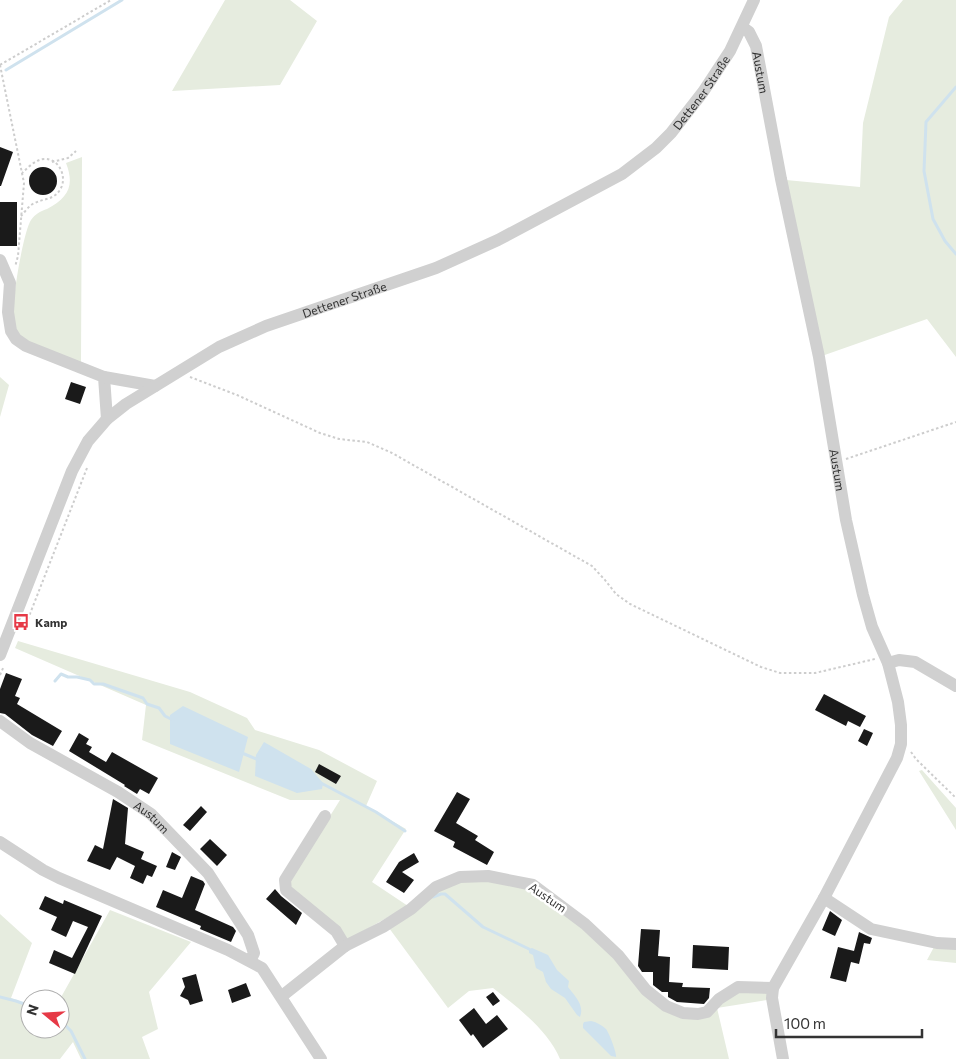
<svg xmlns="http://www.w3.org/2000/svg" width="956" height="1059" font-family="Commissioner,sans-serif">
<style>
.green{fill:#e6ecdf}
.water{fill:#cfe2ee}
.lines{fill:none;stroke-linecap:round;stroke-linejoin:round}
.stream{stroke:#cfe2ee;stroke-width:3}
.building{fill:#1a1a1a}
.path{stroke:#cdcdcd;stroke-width:2;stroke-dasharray:2.5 2.5;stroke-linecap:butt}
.minor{stroke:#d0d0d0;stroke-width:12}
.labels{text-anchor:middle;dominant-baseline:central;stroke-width:5;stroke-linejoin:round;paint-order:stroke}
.street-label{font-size:12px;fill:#333;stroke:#fff}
.poi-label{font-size:12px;font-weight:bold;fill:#333;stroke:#fff;text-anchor:start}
</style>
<rect width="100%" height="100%" fill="#fff"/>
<path class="green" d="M225,0H290L317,21L280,85L172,91Z
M903,0H956V357L927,319L819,357L786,180L860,187L863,123L889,17Z
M82,157L81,363C66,357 29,346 19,335C15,330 14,326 13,321C11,306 23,232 31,220C35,214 41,211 47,209C68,198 75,186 66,163Z
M0,377L9,385L0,417Z
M18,641L190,692L247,718L255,730L319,750L377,781L366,806L406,829L372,882L408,906L347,940L292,891L290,880L340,800H290L142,740L146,705L15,648Z
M922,770L956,808V830L919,771Z
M487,879L531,888L582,925L618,960L689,1018L738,991H767V1000L717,1008L729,1059H560C548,1030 517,1007 493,988L469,991L448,1008L389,928L441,889L462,880Z
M110,910L191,942L149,992L158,1029L142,1037L150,1059H81L73,1042L60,1059H0V914L32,943L11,998L30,1005V1029H60V999Z
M934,947L956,948V963L927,960Z"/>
<path class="water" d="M183,706L248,737L239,772L170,744V715Z
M264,742L311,769L323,783L322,789L297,793L255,776L256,755Z
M532,948L548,955L557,970L569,981L568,987C574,995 585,1005 580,1017L577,1015L565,998L551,989L546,982L543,972L536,968L533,955L529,953V949Z
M591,1021C596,1022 602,1025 606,1029C609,1033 617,1053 616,1057L611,1056L583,1028V1024L584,1022Z"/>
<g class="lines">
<path class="stream" d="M6,70L122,0
M956,87L926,122L924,171L933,219L945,241L956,254
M55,681L61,674L68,677H77L90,680L94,684H103L143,698L147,704L159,708L165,716L173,720
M242,753L259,760
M321,783L376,812L405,831
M433,897L441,894H445L483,927L529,949
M0,997L16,1001L30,1006
M60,1020L71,1031L85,1059"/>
</g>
<path class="building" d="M0,147L13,152L1,186H0Z
M29 181a14 14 0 1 1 28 0a14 14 0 1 1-28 0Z
M0,202H17V246H0Z
M71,382L86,387L80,404L65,399Z
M6,673L22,679L15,696L20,698L17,704L62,731L53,746L32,735L5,714L0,713V689Z
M824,694L866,716L860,727L848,721L846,726L815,710Z
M864,729L873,733L867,746L858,741Z
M79,733L89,739L86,744L92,747L89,752L106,762L112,752L158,778L149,794L140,789L137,794L124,786L125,785L69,751Z
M319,764L341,776L336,784L315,772Z
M457,792L470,799L456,823L478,836L475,840L494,852L487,865L453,847L455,842L434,831Z
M113,799L128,808L125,844L144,852L141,859L157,866L152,877L147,875L143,884L130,878L135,866L117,857L110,870L87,861L95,845L103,849Z
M201,806L207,812L190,831L183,825Z
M210,839L227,855L217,866L200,849Z
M172,852L181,857L175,870L166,867Z
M414,853L419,862L402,872L414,880L404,893L386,882L399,862Z
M191,876L203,881L205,884L195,910L233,927L236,931L231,942L200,929L201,926L156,907L163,890L182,898Z
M275,889L281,896L302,913L296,925L266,899Z
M45,896L63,904L64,900L102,916L75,974L49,963L54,950L72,958L88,927L73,921L66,937L51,930L57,917L39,909Z
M830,911L842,920L835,936L822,930Z
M641,929L660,930L658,956L670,957L669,982L683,983L682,987L710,988L709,998L704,1004L677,1002L668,997V992H662L653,985V972H642L638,966Z
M859,932L872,938L870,944L864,943L859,964L851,962L846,982L830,978L838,947L854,951Z
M693,945L729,947L728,970L692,968Z
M196,974L203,1001L190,1005L188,1000L180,996L185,987L182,978Z
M246,983L251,996L232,1003L228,990Z
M493,992L500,1001L493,1006L486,997Z
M474,1008L486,1024L497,1015L508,1029L483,1048L473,1034L471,1036L459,1020Z"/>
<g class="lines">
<path class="path" d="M0,65L24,183L18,256L15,267
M0,65L111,0
M52,162L68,158L76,151
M21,216C25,212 29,205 35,203C45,198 55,200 61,188C67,176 59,159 45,159C35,159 28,168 22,173
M190,377L237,395L320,433L339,439L367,442L392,453L592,566L605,580L616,594L630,604L761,667L780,673H815L875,659
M846,459L956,422
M23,628L26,624L87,468
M0,675L4,666
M911,752L916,759L956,798"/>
<g class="minor">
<path id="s1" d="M742,27L749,32L756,46L781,179L819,357L846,520L863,595L872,627L888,663L898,702L901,725V744L897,758L824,898"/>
<path d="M0,260L10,283L8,312L11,331L16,339L26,346L104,377L107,419"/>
<path d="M104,377L155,386"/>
<path id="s2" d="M0,655L72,471L88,441L107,419L126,404L219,347L266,326L436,268L498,240L622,174L656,148L671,133L703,92L730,51L754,0"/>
<path d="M888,663L899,660L915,662L956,686"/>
<path id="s3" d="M0,721L30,743L118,792L151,814L208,873L248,935L254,953L250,961"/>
<path d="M325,816L285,880L286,890L336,931L345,946"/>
<path d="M0,842L43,870L59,878L228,950L262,968L321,1059"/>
<path d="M282,996L345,946L383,927L411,909L436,887L460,877L488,876L533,885L585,924L618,955L646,990L666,1006L683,1013L698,1014L707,1012L719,999L738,987L773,988"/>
<path d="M783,1059L772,998L773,988L824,898L871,929L937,943L956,944"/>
</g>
</g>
<defs>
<g id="bus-bare" transform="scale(1.35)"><path d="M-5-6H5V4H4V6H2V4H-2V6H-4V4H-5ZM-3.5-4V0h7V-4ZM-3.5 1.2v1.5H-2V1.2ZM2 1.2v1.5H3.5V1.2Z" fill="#e63946" stroke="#fff" stroke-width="2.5" paint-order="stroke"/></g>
</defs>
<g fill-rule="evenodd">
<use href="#bus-bare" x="21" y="622"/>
</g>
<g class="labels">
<g class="street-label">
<text stroke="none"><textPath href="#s1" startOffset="51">Austum</textPath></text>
<text stroke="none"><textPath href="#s2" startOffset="948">Dettener Straße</textPath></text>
<text stroke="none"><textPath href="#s2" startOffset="528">Dettener Straße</textPath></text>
<text stroke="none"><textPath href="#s1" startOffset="456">Austum</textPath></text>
<text stroke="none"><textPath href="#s3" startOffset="180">Austum</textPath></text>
<text transform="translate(548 897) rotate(34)">Austum</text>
</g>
<g class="poi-label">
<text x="35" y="622">Kamp</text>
</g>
</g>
<g transform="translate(45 1014) rotate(288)"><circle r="24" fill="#ffffff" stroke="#adadad"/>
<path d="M0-4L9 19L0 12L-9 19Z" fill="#e63946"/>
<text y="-8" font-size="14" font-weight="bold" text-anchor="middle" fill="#333333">N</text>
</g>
<path d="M776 1029v8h146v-8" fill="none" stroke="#333333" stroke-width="2.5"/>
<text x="784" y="1029" font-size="15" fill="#333333" stroke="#ffffff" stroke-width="4" paint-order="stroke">100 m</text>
</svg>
